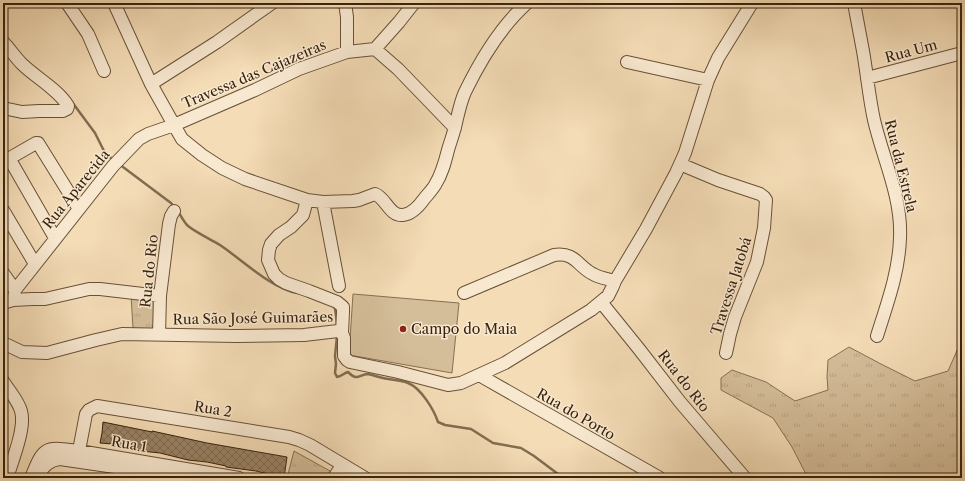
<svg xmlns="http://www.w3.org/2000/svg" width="965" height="481" font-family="'Libre Caslon Text',serif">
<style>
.grass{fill:url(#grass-tufts);stroke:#867053}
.pitch{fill:#d4bd99;stroke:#867053}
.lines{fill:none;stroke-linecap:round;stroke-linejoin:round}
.stream{stroke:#826c50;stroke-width:2.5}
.building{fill:url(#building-cross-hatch);stroke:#38230d}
.minor-casing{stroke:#675137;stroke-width:14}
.minor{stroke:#f8e8d0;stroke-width:12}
.poi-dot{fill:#8f2418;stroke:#f8e8d0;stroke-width:1.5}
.labels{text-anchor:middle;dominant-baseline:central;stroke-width:3;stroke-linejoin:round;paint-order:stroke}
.street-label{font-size:14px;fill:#38230d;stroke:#f8e8d0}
.poi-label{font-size:14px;fill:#38230d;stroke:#f8e8d0;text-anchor:start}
</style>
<defs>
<pattern id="grass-tufts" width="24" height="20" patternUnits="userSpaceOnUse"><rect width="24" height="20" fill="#d4bd99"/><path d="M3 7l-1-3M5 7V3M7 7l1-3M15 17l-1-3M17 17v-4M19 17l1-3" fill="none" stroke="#b7a283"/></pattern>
<pattern id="building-cross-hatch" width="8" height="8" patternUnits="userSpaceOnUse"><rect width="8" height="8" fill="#9a8365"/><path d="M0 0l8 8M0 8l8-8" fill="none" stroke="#7f6b52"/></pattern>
</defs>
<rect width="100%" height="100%" fill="#f4dcb6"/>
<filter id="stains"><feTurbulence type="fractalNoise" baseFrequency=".005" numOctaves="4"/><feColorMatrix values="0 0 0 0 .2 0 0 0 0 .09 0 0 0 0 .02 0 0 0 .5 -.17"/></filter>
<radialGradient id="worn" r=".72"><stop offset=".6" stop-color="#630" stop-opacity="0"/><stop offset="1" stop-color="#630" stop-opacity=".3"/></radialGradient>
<path class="grass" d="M131,295L157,298L156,329L133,328Z
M962,339V478H808L792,447L773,418L721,390V378L732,370L766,382L795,401L828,390L827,377L828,360L849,347L881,364L915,381L948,371Z
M294,451L330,471V474L327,478H287Z"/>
<path class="pitch" d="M353,294L459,303L452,373L349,355Z"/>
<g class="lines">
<path class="stream" d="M72,102L95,133L104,151L113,160
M119,164L171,203L175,208
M178,211C181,216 184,222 188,226C197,233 210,239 220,245C241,259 272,289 297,293
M334,307L335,308L337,323
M337,336L335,356L336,364L335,373L337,377C342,376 344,373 348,372C358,382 359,374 368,374C373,375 378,377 383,378C391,380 401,380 408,383C421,388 434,410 438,422L445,425L471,429L493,443L521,448L534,456L558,474L566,476L576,478"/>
</g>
<path class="building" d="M103,422L152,432V431L207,443L287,457L284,478L256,471L226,467V466L207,462L188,460L160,453L141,451L112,444L100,443L102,433Z"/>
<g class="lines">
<g class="minor-casing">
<path id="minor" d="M67,3L88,34L104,71
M114,3L151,84L174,125L182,139L202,155L222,168L245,179L307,200L323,202L353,201L359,200L375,194C386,198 389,216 403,215C412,214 419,206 424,199C428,194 432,190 435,185C442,174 445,162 448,150C450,143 453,135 455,127C458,115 460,103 465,92C481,59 500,27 527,3
M345,3L347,17V52
M854,3C857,19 860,35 863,51C867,74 869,97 874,120C883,159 902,197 900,238C899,272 887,304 877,336
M3,42C10,49 15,57 22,64C35,77 59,90 68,106L67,109L63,111H39L22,112L3,108
M375,49L398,69L455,128
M627,62L708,80
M867,78L962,53
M151,84L217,42L272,3
M9,158L55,238
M3,162L36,143H38L79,209
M680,164L718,180L760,194L764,197L766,200L764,228L757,262L735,317L730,334L726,353
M307,200L303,215L291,227L279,235L271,244L269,250L268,260L274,274L279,279L286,283L309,291L337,302L343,307V312L342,333L344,338V356L347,360L350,362L398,372L448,385L461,383L505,363L591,310L608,296L613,286L615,281L646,229L676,173L685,153L708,80L718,58L752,3
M323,202L339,286
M3,210L35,264
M3,273L15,290L14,297
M15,290L113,166L139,139L148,134L174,125L255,90L299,69L347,52L375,49L399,22L414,3
M464,293L554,255C576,252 577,266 593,274C600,278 608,279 615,281
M601,302L639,349L680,402L745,478
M3,303L13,300L32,299H45L89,289H100L160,296
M159,335L160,296L169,224L171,216L174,211
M3,343L22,352L47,353L96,340L122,334L236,336L304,335L338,331L342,333
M479,375L660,478
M3,381C9,391 18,400 21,411C26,428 12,461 7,478
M77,461L86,414L89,410L97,406L289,437L299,440L310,445L365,478
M36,477C43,468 48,460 60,459L190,478
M31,478C44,445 45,447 79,451L239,478
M334,478L342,465"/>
</g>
<use href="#minor" class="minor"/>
</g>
<circle class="poi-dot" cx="403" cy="329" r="4"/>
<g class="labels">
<g class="street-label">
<text transform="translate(911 51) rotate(-15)">Rua Um</text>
<text transform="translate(254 74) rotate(-23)">Travessa das Cajazeiras</text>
<text transform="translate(901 166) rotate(76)">Rua da Estrela</text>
<text transform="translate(76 189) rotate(-51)">Rua Aparecida</text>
<text transform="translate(149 271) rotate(-84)">Rua do Rio</text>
<text transform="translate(731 286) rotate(-72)">Travessa Jatobá</text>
<text transform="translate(253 318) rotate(-1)">Rua São José Guimarães</text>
<text transform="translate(684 381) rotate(52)">Rua do Rio</text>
<text transform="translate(213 409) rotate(9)">Rua 2</text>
<text transform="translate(576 414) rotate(30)">Rua do Porto</text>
<text transform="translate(129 444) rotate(10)">Rua 1</text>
</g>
<g class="poi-label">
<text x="411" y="329">Campo do Maia</text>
</g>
</g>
<rect width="965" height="481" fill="none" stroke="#f4dcb6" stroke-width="16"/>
<rect x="4" y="4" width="957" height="473" fill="none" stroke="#38230d" stroke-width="2"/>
<rect x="8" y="8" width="949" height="465" fill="none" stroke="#38230d"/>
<rect width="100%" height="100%" filter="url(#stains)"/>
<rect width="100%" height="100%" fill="url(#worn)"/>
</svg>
